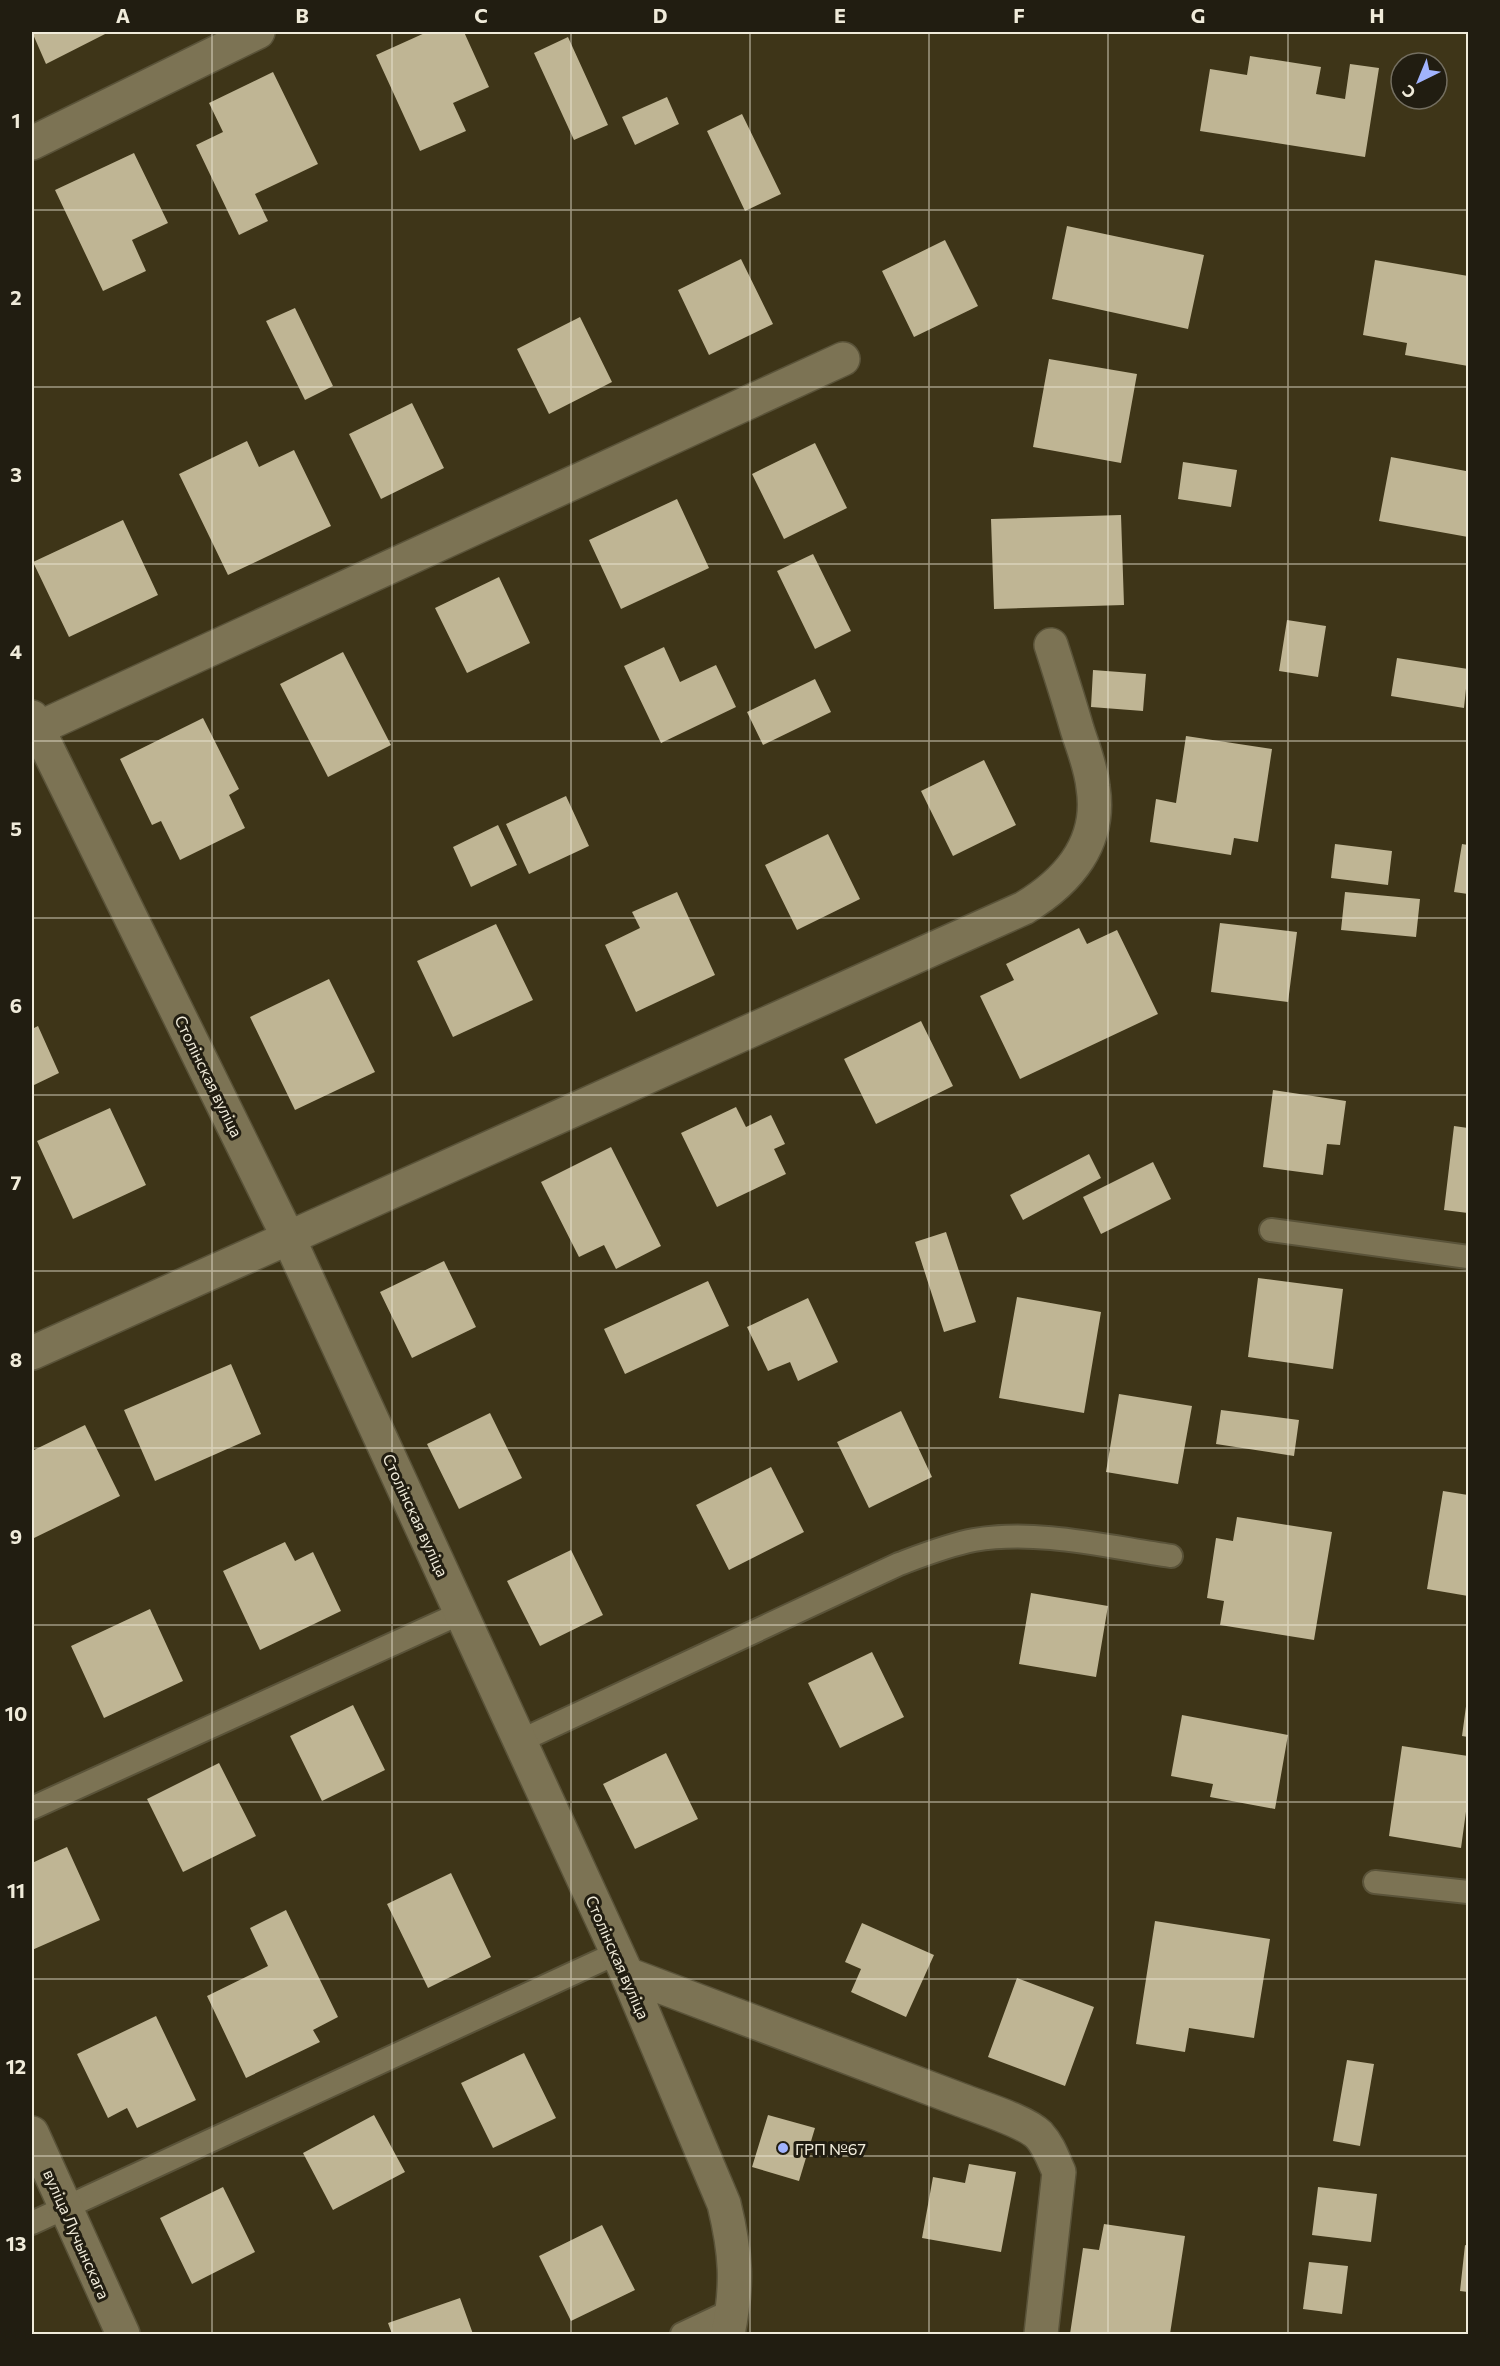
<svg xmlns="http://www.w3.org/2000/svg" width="1500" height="2366" font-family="Commissioner,sans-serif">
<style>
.building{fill:#bfb594}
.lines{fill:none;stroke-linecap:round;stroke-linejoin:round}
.service-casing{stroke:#5a5339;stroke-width:26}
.minor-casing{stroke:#5a5339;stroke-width:36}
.service{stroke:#7c7354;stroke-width:22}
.minor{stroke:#7c7354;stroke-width:33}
.grid{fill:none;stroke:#f0ebda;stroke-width:1.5;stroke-opacity:0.55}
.poi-dot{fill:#a1b3fd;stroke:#211d11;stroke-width:2}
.labels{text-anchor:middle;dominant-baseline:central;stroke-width:6;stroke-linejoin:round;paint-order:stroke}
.street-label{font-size:16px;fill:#f0ebda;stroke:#211d11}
.poi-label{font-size:16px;fill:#f0ebda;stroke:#211d11;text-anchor:start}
.neatline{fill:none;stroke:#f0ebda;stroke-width:2}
.grid-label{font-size:20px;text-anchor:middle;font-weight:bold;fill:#f0ebda}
</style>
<rect width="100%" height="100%" fill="#3e3518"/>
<path class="building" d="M32,32H109L46,64Z
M427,32H464L489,87L453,103L466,131L420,151L376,55Z
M568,37L608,125L574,140L534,53Z
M1250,56L1321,67L1316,94L1345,99L1350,64L1379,68L1365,157L1200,131L1210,69L1247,75Z
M273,72L318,164L255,194L268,221L239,235L196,145L223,132L209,103Z
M667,97L679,124L635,145L622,117Z
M742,114L781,194L745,211L707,131Z
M134,153L168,223L132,240L146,271L103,291L55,190Z
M1067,226L1204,255L1188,329L1052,299Z
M945,240L978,306L914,337L882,271Z
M741,259L773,324L709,355L678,290Z
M1375,260L1468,276V366L1405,355L1407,343L1363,335Z
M295,308L333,386L305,400L266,321Z
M580,317L612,382L549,414L517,349Z
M1049,359L1137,374L1121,463L1033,447Z
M412,403L444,468L381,499L349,434Z
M247,441L259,467L294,450L331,526L228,575L179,474Z
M815,443L847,508L784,539L752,474Z
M1391,457L1466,471L1468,464V537L1379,521Z
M1183,462L1237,470L1231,507L1178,499Z
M677,499L709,568L621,609L589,540Z
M1121,515L1124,605L994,609L991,519Z
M123,520L158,595L69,637L33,562Z
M813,554L851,631L815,649L777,571Z
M499,577L530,643L467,673L435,608Z
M1287,620L1326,626L1318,677L1279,671Z
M664,647L680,682L716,665L736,707L661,743L624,666Z
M343,652L391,745L328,777L280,684Z
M1397,658L1468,669L1464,708L1391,696Z
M1093,670L1146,674L1143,711L1091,707Z
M815,679L831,712L763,745L747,712Z
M203,718L239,789L229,795L245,828L180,860L161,821L152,825L120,759Z
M1186,736L1272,749L1258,842L1234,838L1231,855L1150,842L1156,799L1176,803Z
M984,760L1016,825L953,856L921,791Z
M566,796L589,846L529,874L506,824Z
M498,825L517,865L471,887L453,847Z
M828,834L860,899L797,930L765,865Z
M1335,844L1392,851L1388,885L1331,878Z
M1462,844L1468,845V894L1454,892Z
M677,892L715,975L636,1012L605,945L640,928L632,912Z
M1345,892L1420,899L1416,937L1341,930Z
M1220,923L1297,932L1288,1002L1211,992Z
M496,924L533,1000L453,1037L417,961Z
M1079,928L1087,944L1117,930L1158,1014L1020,1079L980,996L1014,980L1006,964Z
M329,979L375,1072L295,1110L250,1017Z
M921,1021L953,1086L876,1124L844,1059Z
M38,1026L59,1073L32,1086V1029Z
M1273,1090L1346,1101L1340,1145L1327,1144L1323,1175L1263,1167Z
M736,1107L746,1127L771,1115L785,1144L774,1149L786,1174L717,1207L681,1133Z
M110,1108L146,1185L73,1219L37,1141Z
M1454,1126L1468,1128V1213L1444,1210Z
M611,1147L661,1246L616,1269L604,1245L579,1257L541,1182Z
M1089,1154L1101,1178L1023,1220L1010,1195Z
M1153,1162L1171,1199L1101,1234L1083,1197Z
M946,1232L976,1322L944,1332L915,1242Z
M444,1261L476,1327L412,1358L380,1292Z
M1258,1278L1343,1289L1333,1369L1248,1357Z
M708,1281L729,1326L625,1374L604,1329Z
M1017,1297L1101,1312L1084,1413L999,1398Z
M808,1298L838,1362L798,1381L790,1362L768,1371L747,1327Z
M231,1364L261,1434L155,1481L124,1410Z
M1119,1394L1192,1406L1178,1484L1106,1472Z
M1221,1410L1299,1420L1294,1456L1216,1444Z
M901,1411L932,1477L869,1508L837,1442Z
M490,1413L522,1478L459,1509L427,1444Z
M85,1425L120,1496L32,1539V1451Z
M771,1467L804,1532L729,1570L696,1505Z
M1443,1491L1468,1495V1596L1427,1589Z
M1237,1517L1332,1532L1314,1640L1220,1625L1224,1601L1207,1598L1216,1538L1233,1541Z
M285,1542L295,1561L313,1552L341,1611L260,1650L223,1571Z
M571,1550L603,1615L540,1646L507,1581Z
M1031,1593L1108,1606L1096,1677L1019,1664Z
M150,1609L183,1681L104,1718L71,1646Z
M872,1652L904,1717L840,1748L808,1683Z
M1467,1699L1468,1700V1737L1462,1736Z
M353,1705L385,1770L322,1801L290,1736Z
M1182,1715L1288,1735L1275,1809L1210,1797L1213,1784L1171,1776Z
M1402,1746L1468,1756V1797L1461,1848L1389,1836Z
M666,1753L698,1819L635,1849L603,1784Z
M219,1763L256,1836L183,1872L147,1799Z
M67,1847L100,1920L32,1950V1863Z
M451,1873L491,1957L428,1988L387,1904Z
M286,1910L338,2017L313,2030L320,2042L246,2078L207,1996L268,1966L250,1928Z
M1155,1921L1270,1939L1254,2038L1189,2028L1185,2052L1136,2044Z
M862,1923L934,1955L906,2017L851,1992L861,1969L845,1962Z
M1017,1978L1094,2007L1065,2086L988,2057Z
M156,2016L196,2100L137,2128L127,2108L108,2118L77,2054Z
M524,2053L556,2118L493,2148L461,2083Z
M1347,2060L1374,2064L1360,2146L1333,2141Z
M374,2115L405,2172L333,2210L303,2153Z
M768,2115L815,2128L799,2181L752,2167Z
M969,2164L1016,2172L1001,2252L922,2238L933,2177L965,2183Z
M223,2187L255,2252L192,2284L160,2218Z
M1318,2187L1377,2194L1371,2242L1312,2235Z
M1104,2224L1185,2236L1170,2334H1070L1083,2248L1099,2250Z
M602,2225L635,2290L571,2321L539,2256Z
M1465,2245L1468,2246V2292L1460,2291Z
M1309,2262L1348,2266L1342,2314L1303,2309Z
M460,2298L473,2334H392L388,2323Z"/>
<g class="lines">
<g class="service-casing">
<path id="service" d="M1271,1230L1468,1257
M520,1741L899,1564C923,1555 948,1545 974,1540C1038,1529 1108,1547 1171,1556
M32,1808L461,1613
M1375,1882L1468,1892
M32,2223L617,1953
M682,2334L733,2310"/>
</g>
<g class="minor-casing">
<path id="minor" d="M32,143L258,32
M32,717L289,1239L627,1974L724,2204C736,2253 738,2285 728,2334
M32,731L843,359
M32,1353L1024,908C1069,881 1102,842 1093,787C1091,767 1083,748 1077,729C1069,701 1060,673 1051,645
M627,1974L961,2100C981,2108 1025,2121 1039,2135C1049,2146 1053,2159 1059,2172L1041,2334
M32,2133L123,2334"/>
</g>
<use href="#service" class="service"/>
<use href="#minor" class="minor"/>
</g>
<path class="grid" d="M212,32V2334M392,32V2334M571,32V2334M750,32V2334M929,32V2334M1108,32V2334M1288,32V2334M32,210H1468M32,387H1468M32,564H1468M32,741H1468M32,918H1468M32,1095H1468M32,1271H1468M32,1448H1468M32,1625H1468M32,1802H1468M32,1979H1468M32,2156H1468"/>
<circle class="poi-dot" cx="783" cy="2148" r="6"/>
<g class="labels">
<g class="street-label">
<text transform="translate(209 1076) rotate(64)">Столінская вуліца</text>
<text transform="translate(416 1515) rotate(65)">Столінская вуліца</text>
<text transform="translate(618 1957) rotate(66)">Столінская вуліца</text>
<text transform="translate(77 2234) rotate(66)">вуліца Лучынскага</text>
</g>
<g class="poi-label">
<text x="795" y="2148">ГРП №67</text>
</g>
</g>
<rect width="1500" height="2366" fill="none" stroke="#211d11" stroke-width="66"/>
<g transform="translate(1419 81) rotate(223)"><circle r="28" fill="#211d11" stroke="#746f61" stroke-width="1.5"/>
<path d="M0-4.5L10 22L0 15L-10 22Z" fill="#a1b3fd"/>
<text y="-9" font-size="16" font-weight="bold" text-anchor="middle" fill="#f0ebda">С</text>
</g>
<rect x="33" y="33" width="1434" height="2300" class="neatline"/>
<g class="grid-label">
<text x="123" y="23">A</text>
<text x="302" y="23">B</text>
<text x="481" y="23">C</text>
<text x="660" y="23">D</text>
<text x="840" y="23">E</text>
<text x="1019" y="23">F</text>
<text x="1198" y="23">G</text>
<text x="1377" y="23">H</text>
<text x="16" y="128">1</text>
<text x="16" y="305">2</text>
<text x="16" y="482">3</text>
<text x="16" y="659">4</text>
<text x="16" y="836">5</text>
<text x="16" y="1013">6</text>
<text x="16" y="1190">7</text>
<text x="16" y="1367">8</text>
<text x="16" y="1544">9</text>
<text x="16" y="1721">10</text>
<text x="16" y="1898">11</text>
<text x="16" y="2074">12</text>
<text x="16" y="2251">13</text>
</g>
</svg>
